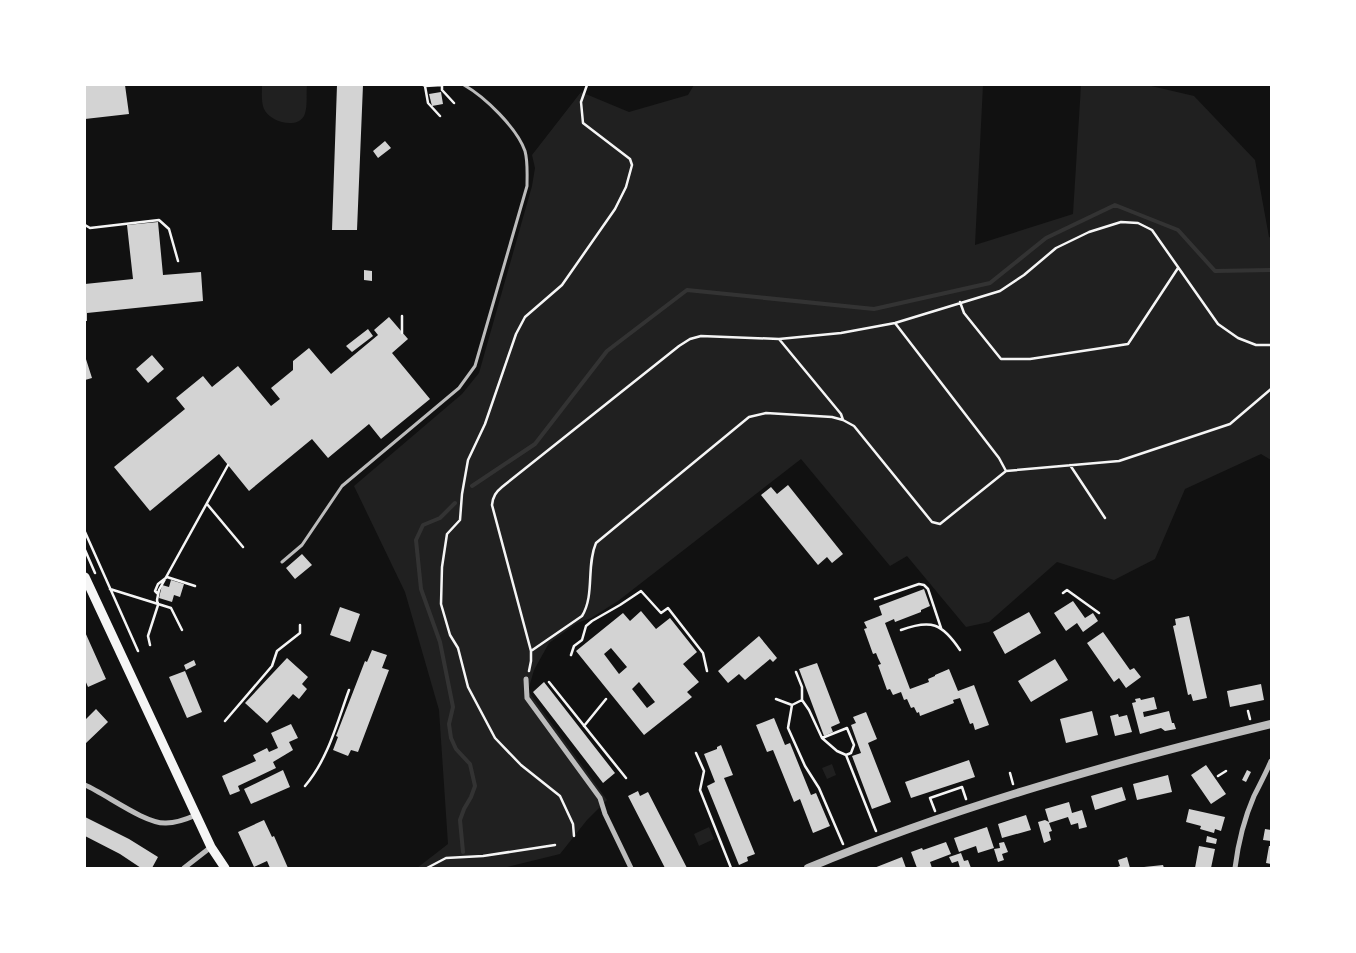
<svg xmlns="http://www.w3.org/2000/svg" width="1356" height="953" font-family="Raleway,sans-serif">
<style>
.green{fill:#202020}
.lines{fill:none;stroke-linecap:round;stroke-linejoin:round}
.stream{stroke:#333;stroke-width:4}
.building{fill:#d3d3d3;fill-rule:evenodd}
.path{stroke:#f5f5f5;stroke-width:2.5}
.service{stroke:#bcbcbc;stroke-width:3}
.minor{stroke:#bcbcbc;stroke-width:5}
.tertiary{stroke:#bcbcbc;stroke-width:8}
.secondary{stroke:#f5f5f5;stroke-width:9}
</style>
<rect width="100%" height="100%" fill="#111"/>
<path class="green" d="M262,85H307C306,94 308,108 304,116C296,130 269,121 264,109C261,102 262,92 262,85Z
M694,85H983L975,245L1073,214L1081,85H1147L1194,96L1255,160L1269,237L1271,238V460L1261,454L1185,489L1155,559L1114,580L1057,562L989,622L966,627L907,556L890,566L801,459L618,601L591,618L577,623L549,643L534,670L528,691L607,800L587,820L560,854L503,868H417L448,844L439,710L405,592L354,486L462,394L479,373L532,186L535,168L532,155L581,92L629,112L688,95Z
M832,764L836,775L827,779L822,768Z
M709,827L714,839L699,846L694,834Z"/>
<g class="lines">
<path class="stream" d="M472,486L535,444L607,351L687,290L874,309L990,283L1046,238L1115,205L1178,230L1215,271L1271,270
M455,503L440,518L423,525L416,540L421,589L440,642L453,707L449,724L451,738L456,749L470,764L475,786L471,797L464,809L460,820L463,852"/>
</g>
<path class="building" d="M85,85H125L129,114L85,119Z
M337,85H363L357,230H332Z
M441,92L443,104L432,106L429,94Z
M385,141L391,148L378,158L373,151Z
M158,222L163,275L201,272L203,301L87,313V321H85V284L133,279L127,225Z
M364,270L372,271V281L364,280Z
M389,317L408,339L392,353L430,399L381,439L369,424L328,458L312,439L249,491L219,454L150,511L114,467L185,409L176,398L203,376L212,387L238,366L271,406L280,399L271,388L293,370V361L309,348L331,374L378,335L374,330Z
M368,329L373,336L352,352L346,346Z
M152,355L164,369L148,383L136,369Z
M85,356L92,378L85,380Z
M788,485L843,554L832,563L827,557L818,565L761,495L771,487L777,494Z
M302,554L312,565L295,579L286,568Z
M171,580L184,584L180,597L174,595L172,602L159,598L162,585L169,587Z
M924,589L930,606L921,610V612L895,622L894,619L885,623L910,689L929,682L928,679L935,676V675L949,669L958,691L974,685L989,725L975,730L973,723L970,724L960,698L953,700L954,703L920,716L919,712L917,713L914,707L911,708L907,699L904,700L901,692L893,695L890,689L887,690L878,665L881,664L878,658L876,653L873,654L864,629L867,628L864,622L882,615L879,606Z
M1073,601L1085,618L1093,613L1098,621L1083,632L1077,623L1066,631L1054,613Z
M340,607L360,614L350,642L330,635Z
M641,611L656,629L670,618L697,652L683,664L699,682L687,692L692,697L644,735L576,651L623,613L630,621ZM611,648L627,667L619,674L604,654ZM639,682L655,702L647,708L632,689Z
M1029,612L1041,633L1005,654L993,632Z
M1189,616L1207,698L1193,701L1191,694L1188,695L1173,626L1176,625L1175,619Z
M85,632L106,679L88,687L85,680Z
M1103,632L1130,670L1134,668L1141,677L1126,688L1119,678L1114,682L1087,643Z
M759,636L777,658L773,662L770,659L745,680L739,674L728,683L718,671Z
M372,650L387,655L382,668L389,670L358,752L351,750L348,756L333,750L338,737L336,736L365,661L367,662Z
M287,658L308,677L302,684L307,689L299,699L293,694L267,723L245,703Z
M1055,659L1068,680L1031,702L1018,681Z
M194,660L196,665L186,670L184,665Z
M817,663L840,723L831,727L833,732L824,736L799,669Z
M185,671L202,712L187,718L169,677Z
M544,682L615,773L603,783L533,692Z
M1261,684L1264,700L1230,707L1227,691Z
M1154,697L1157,709L1143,712L1144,717L1169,711L1172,723H1174L1176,729L1165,731L1161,728L1140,734L1132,703L1136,702L1135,699L1140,698L1141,700Z
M96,709L108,722L85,744V720Z
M1092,711L1098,735L1066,743L1060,719Z
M866,712L877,739L868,743L891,802L872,809L852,756L861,753L851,725L856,723L853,717Z
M1118,714L1119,717L1127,715L1132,732L1115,736L1110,716Z
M774,718L785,745L790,743L811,795L816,793L830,826L813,833L800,799L794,802L773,750L767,752L756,725Z
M291,724L298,738L289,742L293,750L273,762L276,768L238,786L240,791L230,795L222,776L256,761L253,755L267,748L269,752L278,748L271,733Z
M721,745L733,775L724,778L755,854L747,857L748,861L739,865L707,786L715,782L704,754L717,749V747Z
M969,760L975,777L911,798L905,782Z
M1206,765L1226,794L1211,804L1191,775Z
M283,770L290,787L251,804L244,789Z
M1247,770L1251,772L1246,782L1242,780Z
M1168,775L1172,792L1137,800L1133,784Z
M1122,787L1126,800L1095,810L1091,796Z
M638,791L640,796L648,792L687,868H665L628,796Z
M1069,802L1072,813L1082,810L1087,827L1079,829L1078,823L1071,825L1068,817L1049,823L1052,831L1049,832L1051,840L1044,843L1038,822L1045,820L1049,822L1045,809Z
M1189,809L1225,817L1221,831L1215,829L1214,833L1200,829L1201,826L1186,822Z
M1026,815L1031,830L1002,838L998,824Z
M85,817L129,839L158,857L152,868H141L120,854L85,836Z
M264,820L272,837L274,836L288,868H270L267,861L254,867L238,832Z
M987,827L994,848L978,853L976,846L959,852L954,838Z
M1265,829L1271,830V841L1263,840Z
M1207,836L1217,839L1216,844L1206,842Z
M946,842L951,854L930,862L932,868H917L911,852L922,848L923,850Z
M1004,842L1008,852L1002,854L1004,860L998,862L994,849L1000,848L999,843Z
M1199,846L1215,849L1211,868H1195Z
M1269,846H1271V864L1266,863Z
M961,853L964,861L968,860L971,868H960L958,861L952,863L949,857Z
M902,857L906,868H874Z
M1127,857L1130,868H1115L1120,866L1118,860Z
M1163,865L1164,868H1144V867Z"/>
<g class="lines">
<path class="path" d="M423,85L425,86L428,103L440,116
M425,86L442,85V90L454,103
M85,225L90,228L159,220L169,229L178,261
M960,302L964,313L1001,359H1030L1128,344L1178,268
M402,316V333
M895,323L999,458L1006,471
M779,339L841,414L843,420
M1070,465L1105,518
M207,504L243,547
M85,532L138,651
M85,550L95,573
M110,589L171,608L182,630
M1063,593L1067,590L1099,613
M158,594L155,591L158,584L167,577L195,586
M875,599L919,584L924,585L928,589L941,628
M901,630C931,619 942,623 960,650
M150,645L148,636L158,605L157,600L159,590L228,465
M531,651L492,505C493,496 496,492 502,487L679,346L690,339L701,336L779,339L841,333L895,323L1000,291L1024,275L1056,248L1089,232L1121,222L1138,223L1152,230L1218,324L1238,338L1256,345H1271
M571,655L574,646L582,640L586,626L592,621L620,605L641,591L661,613L668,608L703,653L707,671
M529,671L531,661V651L582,616C595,595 586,566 596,543L749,417L766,413L832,417L843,420L854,426L932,522L940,524L1006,471L1119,461L1230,424L1271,389
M796,672L802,687V700L809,710L822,738L847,728L854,745L851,753L846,755
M549,682L626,778
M776,699L792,705
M802,700L792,705L788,728L805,766L819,788L843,844
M1248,711L1250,719
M225,721L272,666L277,651L300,633V625
M584,726L606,699
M822,738L837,751L846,755L876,831
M696,753L704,771L700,790L731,868
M1010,773L1013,784
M1218,776L1226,771
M305,786C328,759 337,723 349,690
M935,811L930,798L962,787L966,799
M574,836L573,824L560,796L521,765L495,738L468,687L458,648L450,635L441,604L442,567L447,534L460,520L462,494L468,460L485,424L516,334L525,317L562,285L615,209L626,187L632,165L630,159L583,123L581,102L587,85
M427,868L446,858L483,856L555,845"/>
<path class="service" d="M282,562L302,545L342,486L459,388L475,366L527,186C527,175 528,162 525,151C517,128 485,97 464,85"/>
<path class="minor" d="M526,679L527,698L600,798L605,814L631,868
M85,785C106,794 145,824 166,823C177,823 187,819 196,815
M184,868L211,847
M1235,868C1238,844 1244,819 1254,796C1260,784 1266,773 1271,761"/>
<path class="tertiary" d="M808,868C957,806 1114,762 1271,724"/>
<path class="secondary" d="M85,577L211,847L225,868"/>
</g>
<rect width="1356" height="953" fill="none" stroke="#ffffff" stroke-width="172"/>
</svg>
